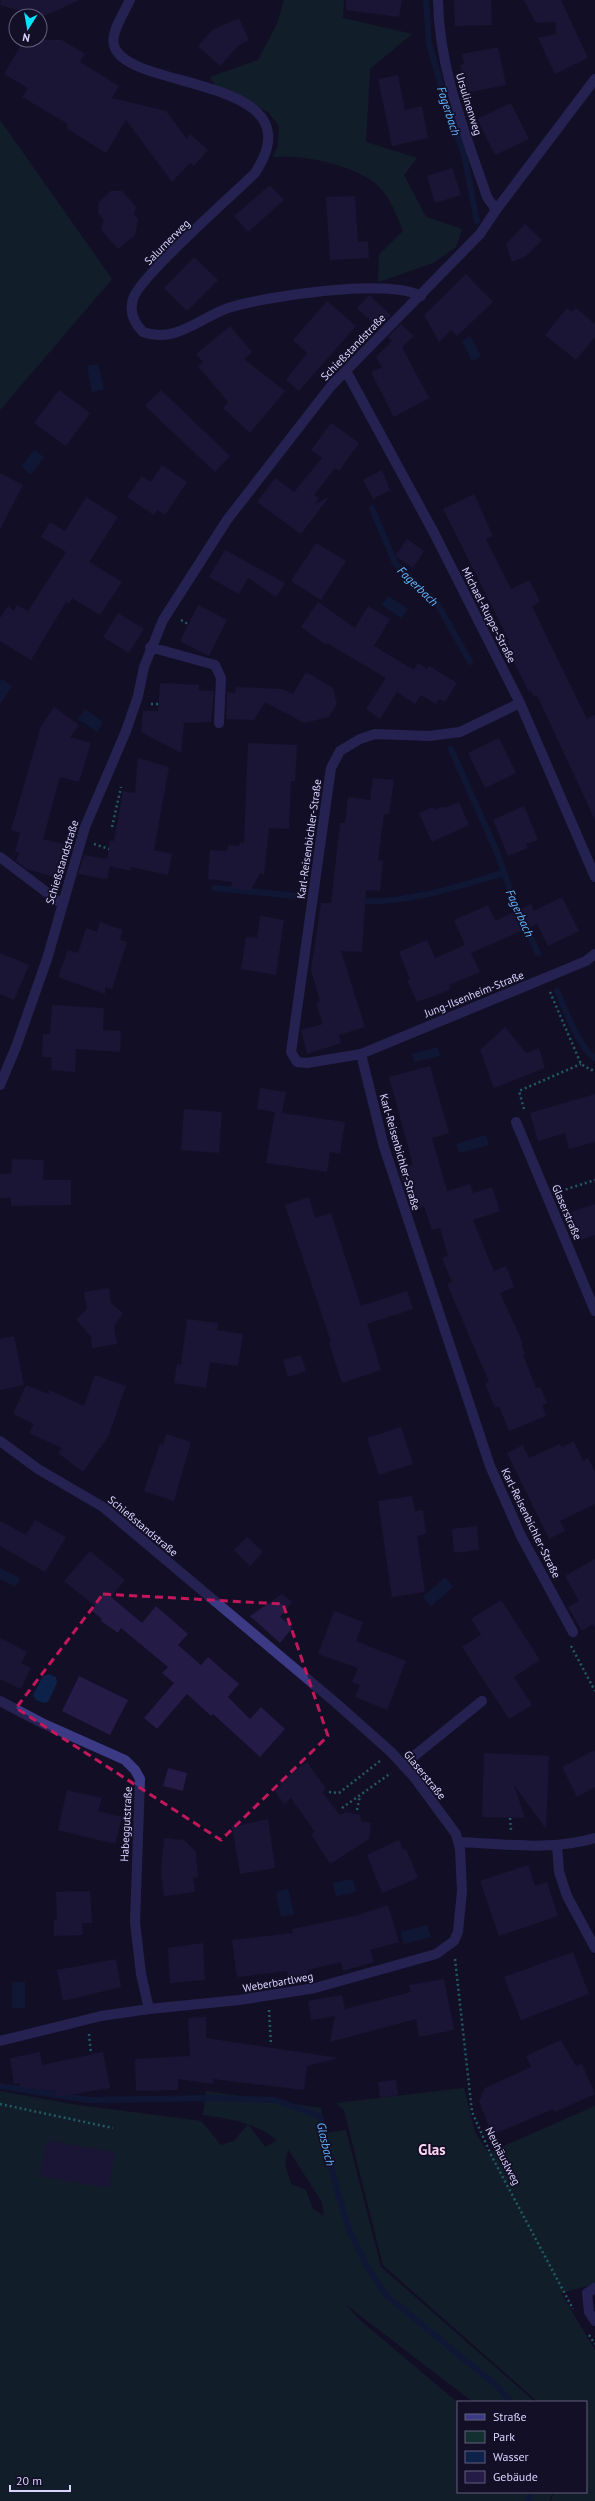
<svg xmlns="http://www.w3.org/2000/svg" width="595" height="2501" font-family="'PT Sans',sans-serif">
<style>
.green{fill:#12302f;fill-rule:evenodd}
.water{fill:#0c2248}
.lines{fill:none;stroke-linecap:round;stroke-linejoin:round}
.stream{stroke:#0c2248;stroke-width:6}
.building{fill:#241b47}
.path{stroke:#2fb8b0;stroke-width:2.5;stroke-dasharray:2 3;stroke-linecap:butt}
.service{stroke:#3d3a85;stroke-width:10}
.minor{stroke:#3d3a85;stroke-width:10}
.marked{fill:none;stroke:#c2185b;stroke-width:3;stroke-dasharray:8 5;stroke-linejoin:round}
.labels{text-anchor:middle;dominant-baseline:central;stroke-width:3.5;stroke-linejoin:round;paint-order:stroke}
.street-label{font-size:11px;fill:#d9d4ff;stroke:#130f26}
.water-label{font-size:12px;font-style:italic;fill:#62b6ff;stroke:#130f26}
.district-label{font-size:15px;font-weight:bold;fill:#ffd6f0;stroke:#130f26}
</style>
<rect width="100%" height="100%" fill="#130f26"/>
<path class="green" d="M284,0H344L343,18L412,34L370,69L366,142L417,158L404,175L426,217L462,229L456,247L433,263L378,282L379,255L403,231C396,213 388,191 371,180C347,164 301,154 273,157L278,146L279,126L268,112L216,87L210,77L258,60L277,24Z
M0,120L112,279L0,410Z
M464,2088L475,2132L488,2153L595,2106V2284L561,2293L595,2350V2501H551L554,2492H586V2402H538L383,2265L344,2110L336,2103Z
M0,2091L71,2104L201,2121L221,2145L234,2141L248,2124L265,2147L277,2140C255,2122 230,2119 203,2115L206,2091L321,2108L325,2133L346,2130L381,2267L535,2402H473L345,2304L360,2320L458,2403V2492H553L549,2501H0ZM288,2149L322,2202L324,2216L313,2209L306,2190L291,2184L285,2163Z"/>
<path class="water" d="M470,336L481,356L472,361L462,341Z
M98,364L104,389L92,392L87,366Z
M34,450L44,457L32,473L29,474L22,466Z
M388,596L408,609L401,618L382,605Z
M2,679L12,686L0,704V681Z
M85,709L103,722L97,732L78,719Z
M438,1047L440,1056L414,1062L412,1054Z
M486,1135L489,1145L459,1153L456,1144Z
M0,1568L20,1578L16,1587L0,1579Z
M445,1577L453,1587L431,1606L423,1597Z
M49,1674L56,1677L57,1683L48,1702L44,1703L36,1700L33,1695L43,1676Z
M353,1879L356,1892L336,1896L333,1883Z
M288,1889L294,1914L281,1917L276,1892Z
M427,1925L431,1937L404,1944L401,1932Z
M12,1982H25V2008H12Z"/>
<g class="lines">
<path class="stream" d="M426,0L429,43L446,104L464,154L477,221
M372,508L395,563L437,603L470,662
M451,749L496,850L518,911L538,953
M214,888L297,896
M358,901C407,904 455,887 503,873
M557,991C565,1008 579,1049 595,1058
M0,2086L88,2100L216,2098L274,2100L320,2116L337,2190L350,2232L368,2268L387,2296L497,2386L511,2402
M528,2501L531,2492"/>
</g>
<path class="building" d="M1,0H80L42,17L0,5Z
M346,0H402L399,17L346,10Z
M454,0H491L492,25L455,26Z
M524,0H561L588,58L555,74L538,38L556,34L555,22L536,23Z
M239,18L249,40L239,45L220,66L198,46L212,30Z
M24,40H62L85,54L80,62L119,86L112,98L166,111L187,139L190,134L208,150L194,166L190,163L172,182L126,120L106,153L66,128L68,124L22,97L28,88L4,74Z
M498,47L506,85L467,93L460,65L464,64L462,54Z
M398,75L405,110L422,106L428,138L392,146L378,79Z
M511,103L529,139L495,155L477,119Z
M452,168L461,195L435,203L427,176Z
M270,185L284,200L248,232L234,216Z
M111,191H122L136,207L134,214L138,219L135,235L118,249L101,230L104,220L98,213L99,202Z
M355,196L358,242L368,241L369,258L330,260L326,197Z
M525,224L542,240L526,256L512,262L506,244Z
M194,257L218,280L187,311L164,288Z
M466,274L493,302L457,336L451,330L439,342L424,315Z
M369,295L391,315L378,328L357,308Z
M327,301L356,326L299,391L286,380L307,353L293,340Z
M567,308L572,312L576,308L595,324V337L576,360L545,335Z
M401,324L414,336L402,347L429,398L394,417L371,372L382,367L376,357L392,341L388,337Z
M230,326L252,352L244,359L285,391L250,433L223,408L228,402L198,366L203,362L196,354Z
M59,390L90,413L66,446L34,423Z
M161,390L230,456L215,472L145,406Z
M331,423L359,443L339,471L335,468L314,495L319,498L315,504L329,497L301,534L257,502L275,478L294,492L322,458L311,450Z
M162,465L187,482L165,515L157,510L154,515L127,497L142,476L151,482Z
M382,470L390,490L373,499L363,480Z
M0,473L23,485L0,530Z
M474,494L493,536L486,539L511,589L529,580L540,602L532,606L556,656L587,719L595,715V820L537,695L534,697L531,691L529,692L507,649L510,647L507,641L509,640L443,509Z
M86,497L118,517L89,562L122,582L100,615L72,598L69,604L66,602L31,660L0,641V618L8,606L14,611L17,605L28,611L66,552L41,537L50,522L65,531Z
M407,539L424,551L413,568L395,556Z
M316,543L346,561L321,600L291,581Z
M225,550L285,583L276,597L248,578L239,594L209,577Z
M318,602L355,628L368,606L390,619L374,646L414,670L418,663L427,669L429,666L457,683L445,702L439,699L436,704L421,695L415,704L397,692L380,719L366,709L386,678L327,643L326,645L301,627Z
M198,605L227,620L209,656L180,641Z
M118,613L144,629L129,653L103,637Z
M306,672L333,688L337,704L329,717L304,723L265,702L254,720L226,719L227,692L235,693L236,687L282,689L293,694Z
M160,683L199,685V690L214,691L211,722L184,723L181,753L141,732L143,711H158Z
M54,707L79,725L70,737L91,743L79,782L60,777L43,839L71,846L62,879L27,869L16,861L19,853L15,852L20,833L11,830L41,726Z
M499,738L516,773L485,788L468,753Z
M248,743L297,745L295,781H291L289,829L269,828L264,875L260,873L251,890L231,888L232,882L208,879L210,850L227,851L228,845L239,846L240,842L244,843Z
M138,758L169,767L154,850L172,854L168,875L131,867V871L110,866L107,879L78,874L84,855L107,859L110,840L114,841L123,791L135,793Z
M373,778L394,780L389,814H384L378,860L383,861L380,891L366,890L362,952L341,951L365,1027L339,1035L341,1043L307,1054L301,1030L323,1024L316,1003L320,1001L311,970L321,903H331L340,823H345L348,797L370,800Z
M459,802L469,825L432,842L419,813L433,807L434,810L444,806L445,808Z
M524,806L538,840L526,844L528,848L508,856L493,820Z
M562,897L579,931L548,946L537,924L471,953L480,972L449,985L450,990L417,1002L407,980L410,979L399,952L427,940L435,958L465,945L454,920L488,905L495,921L531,904L534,911Z
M260,916L284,920L276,975L241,969L246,937L257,938Z
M100,922L123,930L120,940L127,942L112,989L105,987V994L58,977L68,950L78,953L86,928L97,932Z
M0,953L29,965L14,1000L0,994Z
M52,1005L104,1008L103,1030L121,1031L120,1052L76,1049L75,1072L51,1070L52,1057H42L43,1034H50Z
M505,1027L526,1053L539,1048L545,1068L494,1088L480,1050Z
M430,1066L449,1133L432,1138L447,1191L470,1184L473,1193L492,1187L500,1211L473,1220L494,1271L506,1266L514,1287L500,1293L523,1343L521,1344L525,1354L523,1355L536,1388L540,1387L547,1403L542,1405L546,1416L509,1431L499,1406L495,1408L485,1383L489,1382L447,1284L452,1282L442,1258L448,1256L440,1228L432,1230L424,1206L420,1208L416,1194L407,1197L398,1168L413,1165L389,1077Z
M260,1088L286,1092L282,1113L345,1122L340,1154L330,1152L327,1172L266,1163L275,1112L257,1109Z
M595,1094V1142L569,1149L565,1133L538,1141L530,1113Z
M184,1109L222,1112L219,1153L181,1150Z
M12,1159L44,1160L43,1180H71V1205L11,1206V1198H0V1174H11Z
M309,1197L315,1218L331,1213L361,1306L407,1291L413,1309L367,1324L381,1370L342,1383L329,1343L331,1342L285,1205Z
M595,1204V1235L581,1240L579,1233L572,1235L565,1214Z
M109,1288L111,1303L123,1313L114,1326L117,1344L92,1348L91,1337L76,1319L87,1309L84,1292Z
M187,1319L218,1323L217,1330L243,1334L238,1366L210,1362L206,1388L174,1383L177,1364L181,1365Z
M14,1336L24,1385L0,1390V1339Z
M301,1355L306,1371L288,1377L283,1360Z
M95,1375L126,1386L108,1437L83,1472L58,1453L62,1448L29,1433L34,1424L13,1414L26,1385L48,1394L49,1390L84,1406Z
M401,1427L413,1464L379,1475L367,1438Z
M166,1434L191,1442L174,1501L144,1491L160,1444L163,1445Z
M574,1441L583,1461L588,1458L595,1472V1504L560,1521L565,1531L549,1539L507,1453L523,1445L529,1458L560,1444L562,1447Z
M412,1496L415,1511L423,1510L426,1534L417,1536L425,1592L392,1597L378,1501Z
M35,1520L66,1537L45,1572L0,1546V1521L26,1535Z
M477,1526L479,1550L454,1553L452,1529Z
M247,1537L263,1552L250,1566L234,1550Z
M90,1551L125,1580L111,1597L142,1623L156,1606L188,1634L178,1645L201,1665L208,1657L239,1684L228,1697L250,1719L261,1707L285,1729L260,1757L213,1714L211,1716L187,1694L157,1729L144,1718L174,1683L162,1673L168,1667L121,1628L118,1633L101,1621L102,1619L91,1610L95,1606L64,1581Z
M595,1559V1628L593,1624L582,1631L568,1607L579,1601L565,1576Z
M282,1594L292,1602L280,1617L293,1627L280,1643L250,1616Z
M501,1600L540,1660L514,1677L532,1705L509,1719L462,1647L481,1635L471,1619Z
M334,1611L363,1622L356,1641L406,1661L387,1710L355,1697L360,1685L352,1682L358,1668L318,1654Z
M0,1638L27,1652L21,1663L31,1668L21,1689L0,1679Z
M79,1676L128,1700L110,1735L62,1711Z
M595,1750V1787L577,1797L562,1767Z
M484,1753L549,1756L546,1829L514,1785L525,1818L482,1817Z
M307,1762L326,1789L322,1792L340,1815L346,1812L360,1815L361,1821L371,1823L369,1839L330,1864L311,1834L315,1832L291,1798L284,1804L274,1790L281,1786L279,1782Z
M168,1768L187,1773L183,1791L163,1786Z
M67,1790L102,1798L98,1811L122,1817L115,1844L58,1830Z
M268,1819L275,1868L240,1874L232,1827Z
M164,1838L184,1840L196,1852L198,1878L193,1877L195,1892L164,1896L161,1872Z
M399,1840L403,1850L406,1849L418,1878L382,1893L367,1855Z
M528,1865L535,1886L547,1882L558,1916L499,1936L480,1881Z
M90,1891L92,1923H82L83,1935L54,1936V1920H57L56,1892Z
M388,1905L399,1942L370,1950L374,1962L343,1971L341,1962L308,1970L310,1978L290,1983L287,1971L237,1977L232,1940L293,1933L292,1929L355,1916Z
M203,1943L205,1980L170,1983L168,1948Z
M573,1952L589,1994L521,2020L504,1977Z
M116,1959L121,1987L63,2001L57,1970Z
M444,1979L454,2030L419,2037L416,2019L330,2042L335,2016L311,2020L308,2001L342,1995L345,2009L411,1992L409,1985Z
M206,2017V2038L339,2058L307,2066L304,2090L213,2079V2084L178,2079V2090L136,2091L135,2059L190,2056L188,2018Z
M561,2040L576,2066L582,2064L595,2094L555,2112L553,2109L492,2135L479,2101L485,2088L531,2067L526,2056Z
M40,2052L42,2065L103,2052L110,2088L57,2097L56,2091L20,2087L19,2083L14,2084L10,2058Z
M396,2080L398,2095L380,2098L378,2082Z
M47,2140L115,2152L109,2188L40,2176Z"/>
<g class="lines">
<path class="path" d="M181,620L188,624
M151,704H159
M112,827L121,787
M94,844L109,849
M550,992L581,1064L591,1070L595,1069
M524,1109L519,1091L581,1064
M561,1191L595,1180
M571,1646L595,1691
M329,1792L339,1793L380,1761
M342,1808L391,1773
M357,1810L360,1796
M510,1818L511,1830
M455,1959L472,2112L492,2157L573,2309
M269,2010L271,2045
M89,2034L91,2054
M0,2104L113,2128
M589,2335L595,2344"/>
<path class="service" d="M516,1122L595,1311
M403,1765L482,1701
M557,1845L559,1872L567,1896L595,1948
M595,2288L587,2293L589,2312L595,2321"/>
<path class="minor" d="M130,0C125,11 110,33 114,45C125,92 320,74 255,173C234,194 139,277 133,299C129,312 134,323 143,332C175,344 200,318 228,308C267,296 386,278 421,296
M438,0C439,70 465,132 487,197L496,210
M346,371L433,531L520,703L595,877
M150,647L215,665L221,678L219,723
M520,703L460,732L429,736L375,734L360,739L340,751L331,768L291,1052L297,1062L307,1063L361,1054L586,961L595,954
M0,857L62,904
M361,1054L384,1147L490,1466L521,1536L573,1632
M0,1085L16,1047L47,959L85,827L126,731L138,696L144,667L163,620L227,520L331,386L480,234L496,210L595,79
M0,1441L38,1469L103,1507L336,1703L391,1752L414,1777L456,1834L460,1849L462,1891L458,1932L454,1941L436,1954L315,1988L239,2000L149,2009L101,2016L0,2041
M0,1701L42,1723L125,1760L135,1770L140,1779L135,1922L141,1974L149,2009
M459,1842C504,1844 552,1851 595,1838"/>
</g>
<path d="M0 0H595V2501H0ZM103,1594L283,1604L328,1736L221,1840L16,1708Z" fill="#130f26" fill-opacity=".55" fill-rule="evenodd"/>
<path class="marked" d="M103,1594L283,1604L328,1736L221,1840L16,1708Z"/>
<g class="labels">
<g class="street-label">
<text transform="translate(469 104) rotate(73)">Ursulinenweg</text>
<text transform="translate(167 242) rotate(-45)">Salurnerweg</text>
<text transform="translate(353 347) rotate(-46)">Schießstandstraße</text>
<text transform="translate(489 615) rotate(63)">Michael-Ruppe-Straße</text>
<text transform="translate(309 839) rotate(-82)">Karl-Reisenbichler-Straße</text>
<text transform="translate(62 862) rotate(-73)">Schießstandstraße</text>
<text transform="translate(474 994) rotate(-22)">Jung-Ilsenheim-Straße</text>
<text transform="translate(400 1152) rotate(74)">Karl-Reisenbichler-Straße</text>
<text transform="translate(567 1212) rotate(67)">Glaserstraße</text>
<text transform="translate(531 1523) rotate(64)">Karl-Reisenbichler-Straße</text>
<text transform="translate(143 1526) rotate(40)">Schießstandstraße</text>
<text transform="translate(425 1775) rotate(51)">Glaserstraße</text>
<text transform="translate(126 1824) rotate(-87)">Habeggutstraße</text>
<text transform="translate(278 1982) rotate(-10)">Weberbartlweg</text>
<text transform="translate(503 2156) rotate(63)">Neuhäuslweg</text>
</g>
<g class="water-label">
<text transform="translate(449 111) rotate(72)">Fagerbach</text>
<text transform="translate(418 586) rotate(44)">Fagerbach</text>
<text transform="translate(520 913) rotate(66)">Fagerbach</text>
<text transform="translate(326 2144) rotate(77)">Glasbach</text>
</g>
<g class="district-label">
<text x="432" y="2149">Glas</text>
</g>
</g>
<rect x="457" y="2401" width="130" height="92" fill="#130f26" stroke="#625e7d"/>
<rect x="465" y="2414" width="20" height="6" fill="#3d3a85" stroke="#625e7d"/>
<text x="493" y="2421" font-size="12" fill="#d9d4ff">Straße</text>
<rect x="465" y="2431" width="20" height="12" fill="#12302f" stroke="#625e7d"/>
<text x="493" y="2441" font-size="12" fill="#d9d4ff">Park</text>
<rect x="465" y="2451" width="20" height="12" fill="#0c2248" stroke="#625e7d"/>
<text x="493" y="2461" font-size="12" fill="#d9d4ff">Wasser</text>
<rect x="465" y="2471" width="20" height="12" fill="#241b47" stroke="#625e7d"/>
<text x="493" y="2481" font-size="12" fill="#d9d4ff">Gebäude</text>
<g transform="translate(28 28) rotate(191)"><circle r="19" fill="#130f26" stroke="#625e7d"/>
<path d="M0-3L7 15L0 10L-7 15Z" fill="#00e5ff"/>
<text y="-6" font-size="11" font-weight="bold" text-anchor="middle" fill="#d9d4ff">N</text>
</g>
<path d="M10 2485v6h60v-6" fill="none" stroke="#d9d4ff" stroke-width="2"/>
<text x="16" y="2485" font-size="12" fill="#d9d4ff" stroke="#130f26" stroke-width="3" paint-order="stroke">20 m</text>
</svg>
